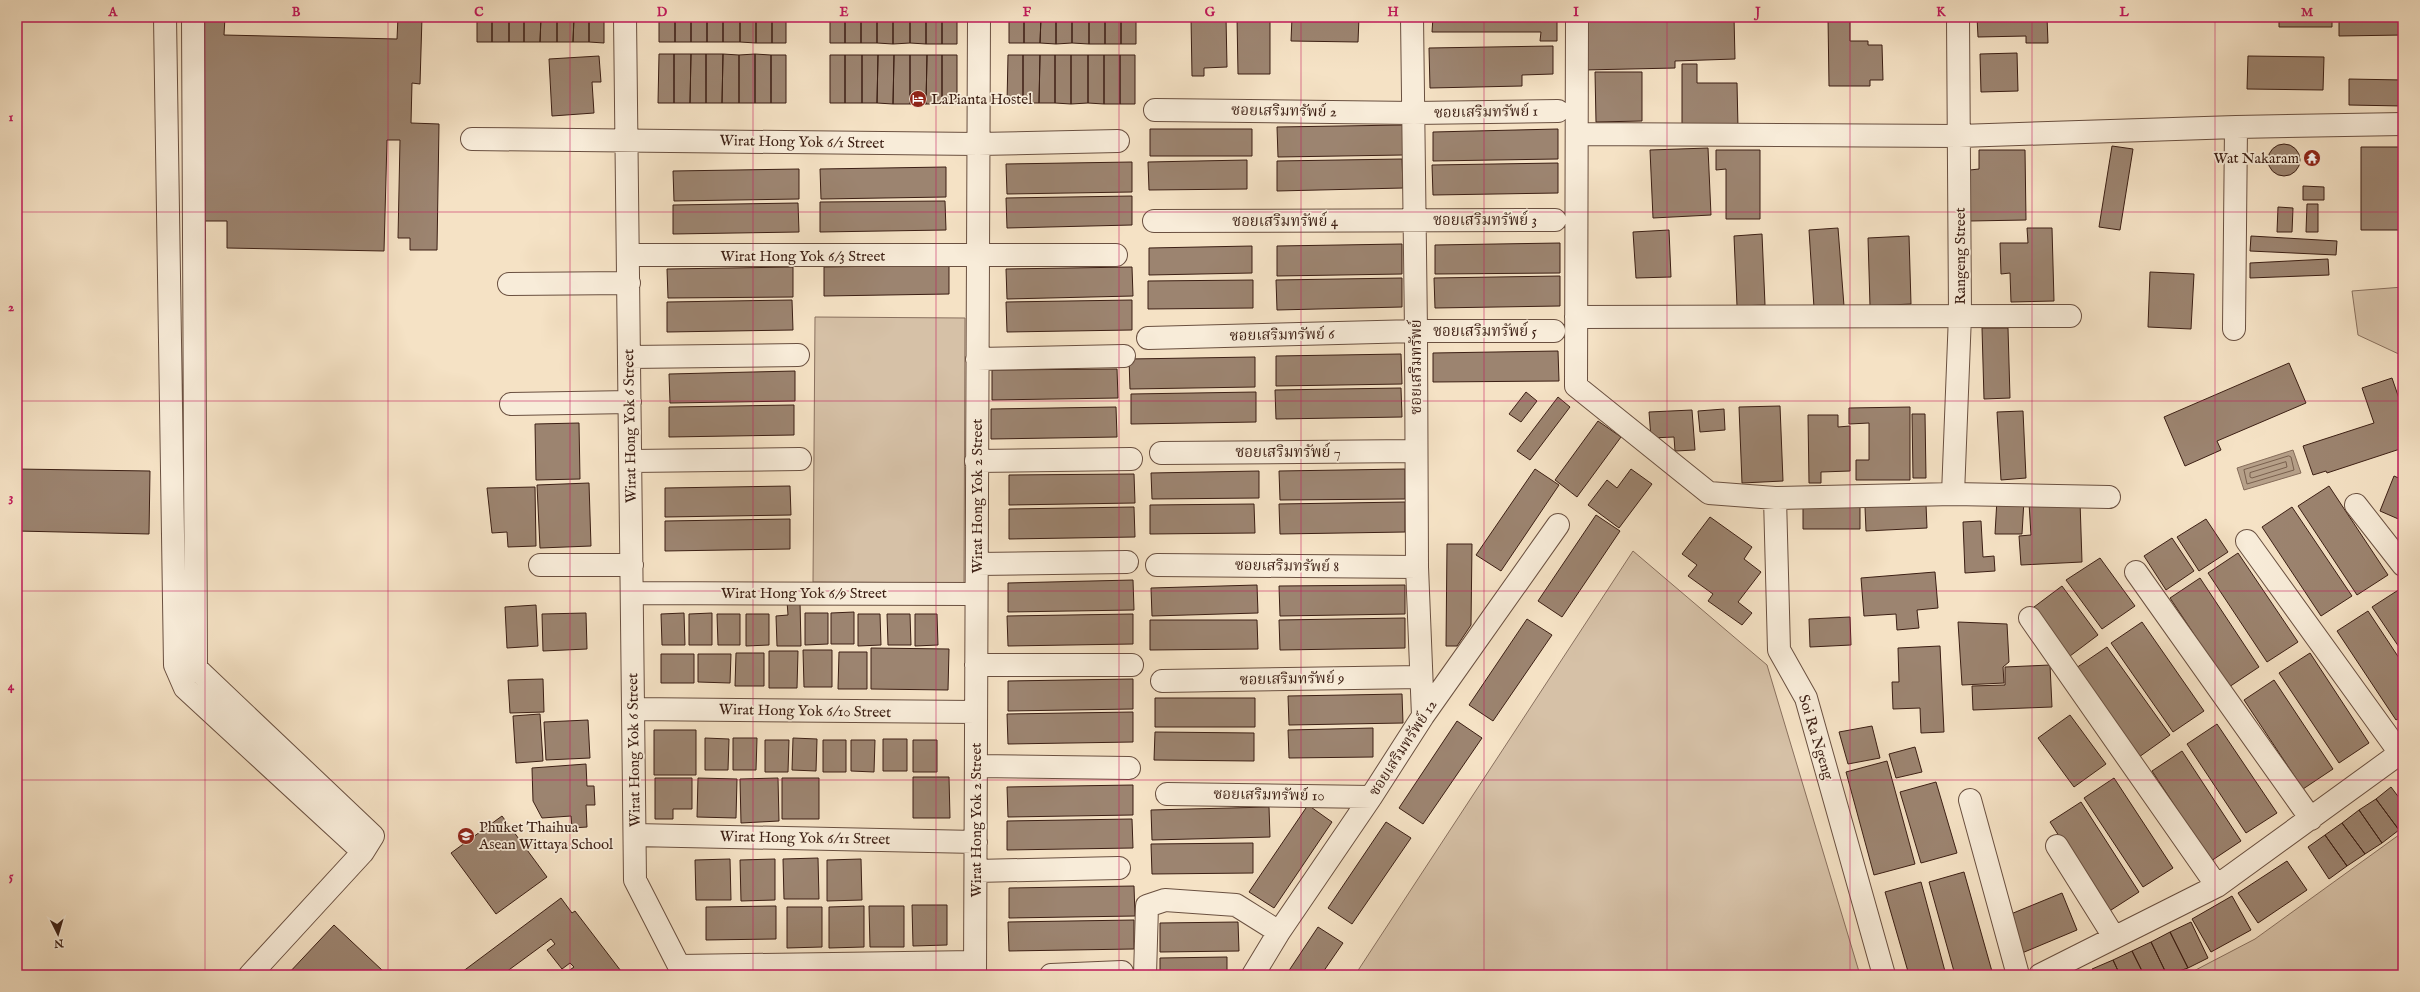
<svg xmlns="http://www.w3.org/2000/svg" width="2420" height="992" font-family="'IM FELL English','Noto Serif Thai',serif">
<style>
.green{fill:#d6c1a7;stroke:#89705e}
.water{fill:#b6a089;stroke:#856c5a}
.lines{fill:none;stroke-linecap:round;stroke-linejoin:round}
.shore{stroke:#79604e;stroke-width:1}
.building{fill:#9c8470;stroke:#3c1f14}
.minor-casing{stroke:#6a5040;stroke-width:24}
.minor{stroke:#f8ecd9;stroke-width:22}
.grid{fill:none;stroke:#c2185b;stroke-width:1;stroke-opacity:0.55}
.labels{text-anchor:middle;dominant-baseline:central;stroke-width:3.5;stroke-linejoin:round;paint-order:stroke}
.poi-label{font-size:15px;fill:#3c1f14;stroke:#f8ecd9;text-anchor:start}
.street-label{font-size:15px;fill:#3c1f14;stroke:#f8ecd9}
.neatline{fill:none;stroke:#c2185b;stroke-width:1.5}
.grid-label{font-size:13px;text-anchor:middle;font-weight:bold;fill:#c2185b}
</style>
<rect width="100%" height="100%" fill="#f5e2c5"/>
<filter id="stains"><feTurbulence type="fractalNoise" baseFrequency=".005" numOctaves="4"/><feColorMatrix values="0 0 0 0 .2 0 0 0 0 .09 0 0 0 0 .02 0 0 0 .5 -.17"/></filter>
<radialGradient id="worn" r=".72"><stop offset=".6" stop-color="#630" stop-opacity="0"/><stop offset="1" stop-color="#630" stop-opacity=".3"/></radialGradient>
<path class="green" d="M2403,287V356L2358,335L2352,291Z
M815,317L965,318L964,583L813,582Z
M1633,551L1767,665L1860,975H1355Z
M2403,832V975H2186L2255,939Z"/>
<path class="water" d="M2293,450L2301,473L2244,490L2237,468Z"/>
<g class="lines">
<path class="shore" d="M2289,456L2291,457L2294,470L2247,484L2244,470Z
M2286,462L2287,467L2252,478L2250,477V473Z"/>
</g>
<path class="building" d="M199,17H225L224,35L397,39L398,17H422L420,84L412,83L411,123L439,124L437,250H410V238H398L400,140H387L384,251L227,248V221H197Z
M477,17H492V42H477Z
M492,17H509V42H492Z
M509,17H524V42H509Z
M524,17H541L540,42H524Z
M541,17H557V42H540Z
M557,17H574L573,42H557Z
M574,17H589V42H573Z
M589,17H604V43L589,42Z
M659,17H675V42H659Z
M675,17H691V42H675Z
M691,17H707V42H691Z
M707,17H723V42H707Z
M723,17H740V42H723Z
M740,17H756V43L740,42Z
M756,17H772V43H756Z
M772,17H786V43H772Z
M830,17H845V43H830Z
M845,17H861V43H845Z
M861,17H877V43H861Z
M877,17H893V44L877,43Z
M893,17H910V43L893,44Z
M910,17H926V44L910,43Z
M926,17H942V44H926Z
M942,17H957V44H942Z
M1009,17H1024V43H1009Z
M1024,17H1041L1040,43H1024Z
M1041,17H1056V44L1040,43Z
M1056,17H1072V43L1056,44Z
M1072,17H1089V44L1072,43Z
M1089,17H1105V44H1089Z
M1105,17H1121V44H1105Z
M1121,17H1136V44H1121Z
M1191,17H1226L1227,67L1204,68V76H1192Z
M1237,17H1270V74H1238Z
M1292,17H1359L1358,42L1291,41Z
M1433,17H1557V41H1540L1541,32H1432Z
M1583,17H1734L1735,59L1675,61V68L1584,70Z
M1828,17H1850V41H1868V45H1882L1883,80H1870V86H1829Z
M1977,17H2047L2048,43H2026V36L1978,37Z
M2279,17H2332V27H2279Z
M2339,17H2403V35L2339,36Z
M1553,46V74L1522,75V86L1430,88L1429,48Z
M2017,53L2018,91L1981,92L1980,54Z
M659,54H674V103H658Z
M674,54H691L690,103H674Z
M691,54H706V103H690Z
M706,54H723L722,103H706Z
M723,54L739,55V103H722Z
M755,54V103H739V55Z
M755,54L771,55V103H755Z
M771,55H786V103H771Z
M830,55H845V103H830Z
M845,55H862V103H845Z
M862,55H878L877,103H862Z
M878,55H894L893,104L877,103Z
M894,55H910V104H893Z
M910,55H927L926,104H910Z
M927,55H942V104H926Z
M942,55H957V104H942Z
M1008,55H1023V103H1007Z
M1023,55H1040L1039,103H1023Z
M1040,55H1055V103H1039Z
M1055,55H1071V104L1055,103Z
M1071,55H1088V103L1071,104Z
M1088,55H1104V104L1088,103Z
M1104,55H1120V104H1104Z
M1120,55H1135V104H1120Z
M599,56L601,82H592L594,113L552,116L549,59Z
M2248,56L2324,57L2323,90L2247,89Z
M1682,64H1697V83H1737L1738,128L1682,129Z
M1595,72H1642V121L1596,122Z
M2349,79L2403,80V106L2349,105Z
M1403,125V155L1278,157L1277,127Z
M1150,129H1252V156H1150Z
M1558,129V159L1433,161V132Z
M2268 160a16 16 0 1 1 32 0a16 16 0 1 1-32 0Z
M2112,146L2133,149L2120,230L2099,227Z
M2361,147H2403V230H2361Z
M1708,148L1711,215L1653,218L1650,150Z
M1716,150H1760V219H1726V169L1716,170Z
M1979,150H2025L2026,220L1970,221V170L1979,169Z
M1402,159L1403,188L1277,191V161Z
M1247,160V189L1149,190L1148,162Z
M1132,162V192L1007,194L1006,164Z
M1558,163V193L1433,195L1432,165Z
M946,167V197L821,199L820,169Z
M799,169V199L674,201L673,171Z
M2303,186L2324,187V200H2303Z
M1132,196V225L1007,228L1006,198Z
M945,201L946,230L820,232V202Z
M798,203L799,232L673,234V205Z
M2307,204H2318V232H2306Z
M2278,207L2293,208L2292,232H2277Z
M1838,228L1844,306L1814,308L1809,230Z
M2027,228H2052L2054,301L2011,302L2010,273L2001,274L2000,243H2028Z
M1669,230L1671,277L1636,278L1633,232Z
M1762,234L1765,305L1737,306L1734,236Z
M1909,236L1911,304L1870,306L1868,238Z
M2251,236L2337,241L2336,255L2250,251Z
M1560,243V273L1435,274V245Z
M1402,244V274L1277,276V246Z
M1252,246V273L1149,275V248Z
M2328,259L2329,275L2250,278V263Z
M949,265V294L824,296V267Z
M793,267V297L668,298L667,269Z
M1132,267L1133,296L1007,299L1006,269Z
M2150,272L2194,274L2191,329L2148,327Z
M1560,276V306L1435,308L1434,278Z
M1402,278V307L1277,310L1276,280Z
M1253,280V308L1148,309V281Z
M792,300L793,330L667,332V302Z
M1132,300V330L1007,332L1006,302Z
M1982,328H2008L2010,398L1984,399Z
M1558,351L1559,381L1433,382V353Z
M1401,354L1402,384L1276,386V356Z
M1255,357V387L1130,389L1129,359Z
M2289,363L2306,403L2217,441L2221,450L2185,466L2164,417Z
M1117,369L1118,398L992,400V370Z
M795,371V401L670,403L669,374Z
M2392,378L2403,410V448L2327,473L2326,471L2313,475L2303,446L2374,423L2362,388Z
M1401,388L1402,417L1276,419L1275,390Z
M1256,392V422L1131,424V394Z
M1526,392L1537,401L1521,422L1509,414Z
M1558,397L1570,407L1530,460L1517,451Z
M794,405V435L669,437V407Z
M1780,406L1783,481L1742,483L1739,407Z
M1116,407L1117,437L991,439V409Z
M1910,407V480H1856V460H1869V423L1849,424V408Z
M1724,409L1725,430L1700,432L1698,411Z
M1692,410L1695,450L1675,451L1674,437L1651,438L1649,412Z
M2023,411L2026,478L2001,480L1997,412Z
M1912,414H1925L1926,478H1913Z
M1808,415H1838V427L1850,426V471L1821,472V483H1809Z
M1598,421L1621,437L1577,497L1555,480Z
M579,423L580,479L536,480L535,424Z
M17,469L150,471L149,534L17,531Z
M1405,469V499L1280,500L1279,471Z
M1535,469L1559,485L1501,571L1476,555Z
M1631,469L1652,484L1619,528L1588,505L1607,480L1617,488Z
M1259,471V498L1152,499L1151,473Z
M1134,474L1135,503L1009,505V475Z
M2394,476L2403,480V521L2380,511Z
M589,483L591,546L540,548L537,485Z
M790,486L791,515L665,517V488Z
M2329,486L2388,575L2357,595L2298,506Z
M535,487L536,546L508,547L507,532L492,533L487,488Z
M1997,499L2024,500L2022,534H1995Z
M2080,501L2082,562L2021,565L2019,536L2031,535L2029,503Z
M1405,502V532L1280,534L1279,504Z
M1803,503H1860V529H1803Z
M1254,504L1255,533L1150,534V505Z
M1926,504L1927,528L1866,531L1865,507Z
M1134,507L1135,537L1009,539V509Z
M2292,507L2352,596L2321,616L2262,527Z
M1596,515L1620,531L1562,617L1538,601Z
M1710,517L1752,547L1744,559L1761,572L1738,602L1752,613L1742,625L1708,601L1713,594L1688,576L1697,565L1682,554Z
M790,519V549L665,551V521Z
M2206,519L2228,552L2199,571L2177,537Z
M1981,521L1983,557L1994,556L1995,571L1965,573L1963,522Z
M2172,538L2194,571L2166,590L2144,556Z
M1447,544H1472L1471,625L1457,646H1446Z
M2238,553L2298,642L2267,662L2208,573Z
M2100,558L2135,606L2102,629L2066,580Z
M1935,572L1938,608L1917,610L1919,628L1897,630L1896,614L1864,616L1861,578Z
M2200,578L2259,667L2229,687L2170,598Z
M1133,580L1134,610L1008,612V583Z
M1257,585L1258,613L1152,616L1151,588Z
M1405,585V614L1280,616L1279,586Z
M2062,586L2098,635L2066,659L2030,610Z
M2403,587V653L2372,607Z
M787,601H800L801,646H777L776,616L788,615Z
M536,605L538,646L507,648L505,607Z
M2368,611L2403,664V716L2396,720L2337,631Z
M854,612V644H831V613Z
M586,613L587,649L543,651L542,614Z
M684,613L685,645H662L661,614Z
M712,613V645H689V614Z
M805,613H828V644L805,645Z
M717,614H740V645H718Z
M746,614H769V645L746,646Z
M858,614H880L881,645L858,646Z
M887,614H910L911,645H888Z
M915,614H937L938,645L915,646Z
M1133,614V644L1008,646L1007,616Z
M1850,617L1851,645L1810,647L1809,619Z
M1405,618V648L1280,650L1279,620Z
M1527,619L1552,635L1493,721L1469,705Z
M1150,620H1257L1258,649L1150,650Z
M1958,622L2007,624L2009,662L2003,667L2004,683L1962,685Z
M2142,622L2204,711L2173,732L2111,643Z
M1940,646L1944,732L1921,733L1920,708L1893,709L1892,682H1899L1898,648Z
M2107,647L2170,735L2139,757L2076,668Z
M871,648L949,649L948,690L871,689Z
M803,650H832V687H804Z
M769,651H798L797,688H769Z
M839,652H867V689H838Z
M736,653H764V686H735Z
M2310,653L2369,743L2339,763L2279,673Z
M661,654H694V683H661Z
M698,654H731L730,683L698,682Z
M2050,665L2052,707L1973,710L1972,686L2005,685V667Z
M543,679L544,712L510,713L508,680Z
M1133,679V709L1008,711V681Z
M2274,680L2333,769L2303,789L2244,700Z
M1402,694L1403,723L1289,725L1288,696Z
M1155,698H1255V727H1155Z
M1133,712V742L1008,744L1007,714Z
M540,714L543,761L516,763L513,716Z
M2070,715L2106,764L2074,787L2038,738Z
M588,720L590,758L546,760L544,722Z
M1457,721L1482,738L1423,824L1399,808Z
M2217,724L2277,813L2246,833L2187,744Z
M1872,726L1880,758L1848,764L1839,732Z
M1373,728V757L1289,758L1288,730Z
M654,730H696V775H654Z
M1155,732L1254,733V761L1154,760Z
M705,738L729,739L728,770H705Z
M733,738H757L756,770H733Z
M793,738L817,739L816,771L792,770Z
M883,739H907V771H883Z
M765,740H789L788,772H765Z
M823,740H846V772H823Z
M851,740H875L874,772L851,771Z
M913,740H937V772H913Z
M1915,747L1922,772L1896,778L1889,754Z
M2182,751L2241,841L2211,861L2152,771Z
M1887,761L1915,864L1874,875L1846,772Z
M586,764L587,786H594L595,805H586L587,827L572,828L571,816L542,818L533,801L532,768Z
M913,777H949L950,818H913Z
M655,778H692V809H673V819H655Z
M698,778L737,779L736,818L697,817Z
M778,778L779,821L741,823L740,779Z
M782,778H819V819H782Z
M2114,778L2173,868L2143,887L2084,798Z
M1936,782L1957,853L1921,863L1900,792Z
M1133,785V815L1008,817L1007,787Z
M2391,787L2403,803V827L2399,830L2376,799Z
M2376,799L2399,830L2382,843L2359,810Z
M2081,802L2139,892L2108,912L2050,822Z
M1308,805L1332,822L1274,908L1249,892Z
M1269,807L1270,837L1152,840L1151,810Z
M2359,810L2382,843L2365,854L2342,823Z
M502,816L547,877L496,914L451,853Z
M1132,819L1133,848L1007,850V821Z
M1386,822L1411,838L1352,924L1328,908Z
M2342,823L2365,854L2347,866L2325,835Z
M2325,835L2347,866L2329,879L2308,847Z
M1253,843V873L1152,874L1151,844Z
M818,858L819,899H784L783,859Z
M730,859L731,900H696L695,860Z
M775,859V900L741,901L740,860Z
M861,859L862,900L827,901V860Z
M2287,861L2307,890L2258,923L2238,893Z
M1964,872L1993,975H1955L1929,882Z
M1921,882L1946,975H1909L1885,892Z
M1134,886L1135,916L1009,918V888Z
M2062,893L2077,930L2022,953L2006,916Z
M2232,896L2251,930L2211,952L2192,919Z
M561,898L572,913L575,911L624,975H563L574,967L570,963L562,969L547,950L555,944L551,939L502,975H458Z
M912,905H947V945L913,946Z
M776,906V939L706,940V907Z
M864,906V947L829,948V907Z
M869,906H904V947H870Z
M787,907H822V947L787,948Z
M1134,920V949L1009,951L1008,922Z
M1238,922L1239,951L1160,952V923Z
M2191,922L2208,958L2188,968L2170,932Z
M334,925L383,971L379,975H287Z
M1318,927L1343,943L1321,975H1286Z
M2170,932L2188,968L2167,975L2151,942Z
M2151,942L2167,975H2144L2132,951Z
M2132,951L2144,975H2120L2113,960Z
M1227,957V975H1160V958Z
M2113,960L2120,975H2095L2092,969Z"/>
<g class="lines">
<g class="minor-casing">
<path id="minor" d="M165,17L175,665L185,688L363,852
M193,17L196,668L373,836L363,852L250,975
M625,17L635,880L679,966L687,975
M1412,17L1416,331L1417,567L1423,716
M1577,17L1576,386L1709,493L1775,498L1953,494L2109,497
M1155,110L1414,113L1558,111
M1577,134L1959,136L2236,127L2403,124
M472,139L978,144L1118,141
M1154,221L1555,220
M629,255H1116
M509,284L629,283
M1576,317L2070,316
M2234,329L2236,127
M1148,338L1416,331H1554
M629,357L798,355
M977,359L1124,356
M511,404L630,402
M1161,453L1416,451
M631,461L800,459
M976,461L1131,459
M1953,494L1960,315L1958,17
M1775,498L1779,650L1806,698L1884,975
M2356,505L2403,565
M2247,541L2400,753
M977,564L1127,562
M540,565H632
M1157,565L1417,567
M2136,572L2311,819
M632,593L976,594
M2030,618L2217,886
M976,665H1132
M1162,681L1421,677
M633,709L976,712
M976,766L1129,768
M1167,794L1371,797
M1970,800L2018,975
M635,835L976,842
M2057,846L2114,937
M976,871L1119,868
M679,966L975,962
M975,975L979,17
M1051,975L1122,972
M1145,975L1147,906L1165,900L1236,905L1279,932
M1253,975L1279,932L1371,797L1423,716L1558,525
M2040,975L2217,886L2403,751"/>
</g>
<use href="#minor" class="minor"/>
</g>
<path class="grid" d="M205,17V975M388,17V975M570,17V975M753,17V975M936,17V975M1119,17V975M1301,17V975M1484,17V975M1667,17V975M1850,17V975M2032,17V975M2215,17V975M17,212H2403M17,401H2403M17,591H2403M17,780H2403"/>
<defs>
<g id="hotel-disc" transform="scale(0.9)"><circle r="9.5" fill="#8f2418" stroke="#f8ecd9"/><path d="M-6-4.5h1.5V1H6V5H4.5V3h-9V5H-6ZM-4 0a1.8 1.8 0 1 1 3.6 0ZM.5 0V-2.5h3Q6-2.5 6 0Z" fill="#fff"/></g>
<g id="temple-disc" transform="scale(0.9)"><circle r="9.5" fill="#8f2418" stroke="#f8ecd9"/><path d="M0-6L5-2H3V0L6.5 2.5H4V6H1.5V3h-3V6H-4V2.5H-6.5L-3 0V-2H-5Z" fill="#fff"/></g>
<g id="school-disc" transform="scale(0.9)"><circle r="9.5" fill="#8f2418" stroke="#f8ecd9"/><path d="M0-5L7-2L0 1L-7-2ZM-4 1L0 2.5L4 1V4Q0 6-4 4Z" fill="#fff"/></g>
</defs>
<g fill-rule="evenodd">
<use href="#hotel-disc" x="918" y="99"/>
<use href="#temple-disc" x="2312" y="158"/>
<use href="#school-disc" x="466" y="836"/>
</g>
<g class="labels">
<g class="poi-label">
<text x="931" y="99">LaPianta Hostel</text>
<text x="2299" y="158" text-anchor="end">Wat Nakaram</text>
<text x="479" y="827">Phuket Thaihua<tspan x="479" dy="17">Asean Wittaya School</tspan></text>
</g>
<g class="street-label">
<text transform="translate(1284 111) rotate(1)">ซอยเสริมทรัพย์ 2</text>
<text transform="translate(1486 112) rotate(-1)">ซอยเสริมทรัพย์ 1</text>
<text transform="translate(802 142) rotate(1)">Wirat Hong Yok 6/1 Street</text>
<text x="1485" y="220">ซอยเสริมทรัพย์ 3</text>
<text x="1285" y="221">ซอยเสริมทรัพย์ 4</text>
<text x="803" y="256">Wirat Hong Yok 6/3 Street</text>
<text transform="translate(1960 256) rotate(-90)">Rangeng Street</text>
<text x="1485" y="331">ซอยเสริมทรัพย์ 5</text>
<text transform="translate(1282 335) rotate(-1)">ซอยเสริมทรัพย์ 6</text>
<text transform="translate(1416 367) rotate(-90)">ซอยเสริมทรัพย์</text>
<text transform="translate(630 426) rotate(-91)">Wirat Hong Yok 6 Street</text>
<text x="1288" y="452">ซอยเสริมทรัพย์ 7</text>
<text transform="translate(977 496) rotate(-90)">Wirat Hong Yok 2 Street</text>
<text transform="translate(1287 566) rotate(1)">ซอยเสริมทรัพย์ 8</text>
<text x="804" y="593">Wirat Hong Yok 6/9 Street</text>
<text transform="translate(1292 679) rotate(-1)">ซอยเสริมทรัพย์ 9</text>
<text transform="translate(805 711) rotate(1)">Wirat Hong Yok 6/10 Street</text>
<text transform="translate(1816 737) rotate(73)">Soi Ra Ngeng</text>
<text transform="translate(1403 748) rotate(-57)">ซอยเสริมทรัพย์ 12</text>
<text transform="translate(634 750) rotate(-91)">Wirat Hong Yok 6 Street</text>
<text transform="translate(1269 795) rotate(1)">ซอยเสริมทรัพย์ 10</text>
<text transform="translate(976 820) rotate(-90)">Wirat Hong Yok 2 Street</text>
<text transform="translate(805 838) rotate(1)">Wirat Hong Yok 6/11 Street</text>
</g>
</g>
<rect width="2420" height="992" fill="none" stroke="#f5e2c5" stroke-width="44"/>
<g transform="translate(58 934) rotate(175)" stroke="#f8ecd9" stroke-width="3" paint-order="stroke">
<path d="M0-3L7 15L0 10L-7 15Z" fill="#3c1f14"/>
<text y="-6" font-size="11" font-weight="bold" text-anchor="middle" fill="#3c1f14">N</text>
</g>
<rect x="22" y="22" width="2376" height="948" class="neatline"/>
<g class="grid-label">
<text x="113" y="16">A</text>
<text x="296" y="16">B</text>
<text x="479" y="16">C</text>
<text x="662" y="16">D</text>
<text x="844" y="16">E</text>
<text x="1027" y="16">F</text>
<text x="1210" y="16">G</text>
<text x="1393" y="16">H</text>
<text x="1576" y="16">I</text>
<text x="1758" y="16">J</text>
<text x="1941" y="16">K</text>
<text x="2124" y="16">L</text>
<text x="2307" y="16">M</text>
<text x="11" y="121">1</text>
<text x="11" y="311">2</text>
<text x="11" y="501">3</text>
<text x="11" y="690">4</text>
<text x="11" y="880">5</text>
</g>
<rect width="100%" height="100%" filter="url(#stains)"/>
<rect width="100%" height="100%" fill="url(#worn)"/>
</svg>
